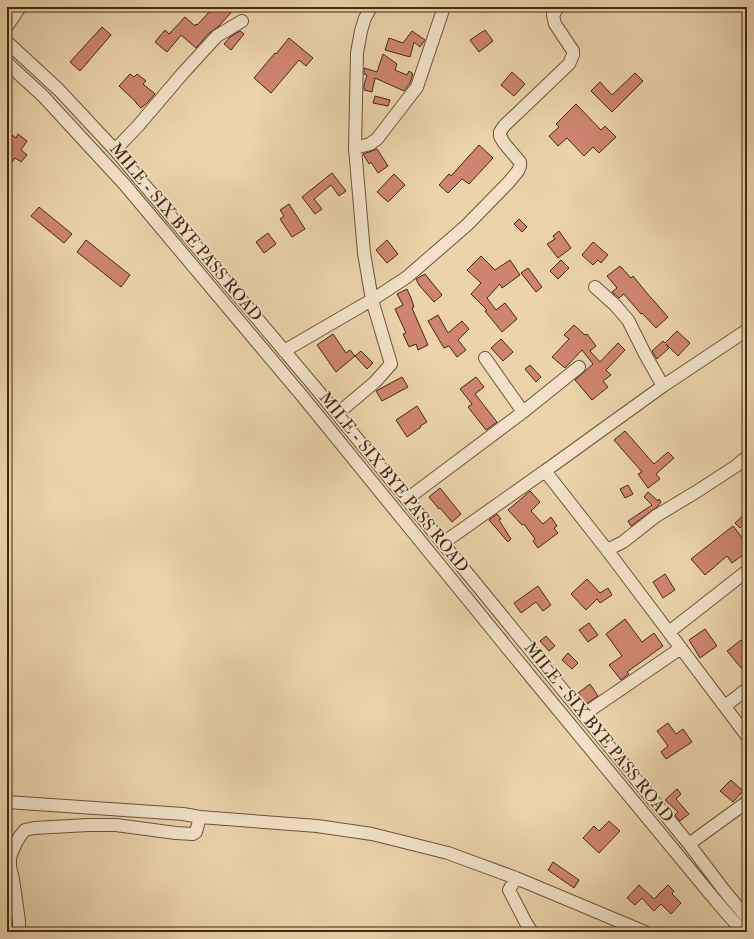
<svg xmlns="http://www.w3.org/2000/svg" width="754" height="939" font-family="'IM FELL Double Pica',serif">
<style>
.building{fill:#cf8471;stroke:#432915}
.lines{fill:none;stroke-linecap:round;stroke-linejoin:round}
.minor-casing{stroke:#6d543b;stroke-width:14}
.minor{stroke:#f3e2c9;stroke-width:12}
.labels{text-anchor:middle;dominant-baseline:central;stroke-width:3.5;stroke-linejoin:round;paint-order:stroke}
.street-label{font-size:17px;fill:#432915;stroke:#f3e2c9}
</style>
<rect width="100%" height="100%" fill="#ecd3ac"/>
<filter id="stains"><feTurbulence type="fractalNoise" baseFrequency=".005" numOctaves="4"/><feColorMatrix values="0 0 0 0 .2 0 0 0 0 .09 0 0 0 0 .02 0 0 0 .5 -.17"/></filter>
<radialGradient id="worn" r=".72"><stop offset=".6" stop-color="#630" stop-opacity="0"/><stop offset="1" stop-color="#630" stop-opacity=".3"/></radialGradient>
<path class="building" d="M214,7H236L219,26L208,34L196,48L181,35L167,52L155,42L165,30L169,34L185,17L195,26L196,24L197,25Z
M102,27L111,35L80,71L70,62Z
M485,30L493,41L479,52L470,40Z
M240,31L244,34L231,50L224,44L230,37Z
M412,31L425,40L420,47L414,42L410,57L385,50L389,38L403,43Z
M289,38L313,58L306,66L299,60L271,93L254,78L275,53L276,54Z
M383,54L397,64L395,70L407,75L409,71L413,74L410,83L404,91L375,78L372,92L364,90V85L367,75L364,74V68L377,72Z
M512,72L525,84L514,96L501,85Z
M635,73L643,81L612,112L591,91L600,82L612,95Z
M130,74L134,77L137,74L146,81L143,84L155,94L146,104L141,108L136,103V102L119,86Z
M375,96L390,100L388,106L373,103Z
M576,104L601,130L605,126L616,137L599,153L593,147L584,156L567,138L558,146L549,136L559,127L556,124Z
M18,134L27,141L21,150L27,155L21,162L15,158L7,169V141L12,135L16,138Z
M479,145L493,158L469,184L462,179L448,193L439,185L449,174L451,176Z
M377,149L388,166L378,173L371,162L369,164L363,154L372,151Z
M332,173L346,191L339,196L331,185L314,199L322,209L315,214L302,197Z
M394,174L405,185L388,202L377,192Z
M289,204L305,229L292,237L280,219L284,216L280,210Z
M39,207L72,234L64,243L31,216Z
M519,219L527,227L522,232L514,224Z
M559,231L571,248L558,258L547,244L555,239L553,236Z
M268,233L276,244L264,253L256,242Z
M86,240L130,275L121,287L77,252Z
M387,240L398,254L387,263L376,250Z
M593,242L608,255L601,263L598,260L593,265L582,255Z
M481,256L495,270L510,260L520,275L502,288L500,284L487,298L496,310L505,303L517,319L502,332L485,311L487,310L471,294L481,283L467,270Z
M561,260L569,268L558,279L550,271Z
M620,266L631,278L633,276L646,292L668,317L656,328L642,313L641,314L624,294L619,298L612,292L617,288L607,276Z
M528,268L542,287L536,292L521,273Z
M425,274L429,279L442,295L434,302L419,285L416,279Z
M407,289L411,298L414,307L412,308L428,345L418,350L416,344L409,347L403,334L406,333L395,309L403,305L397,294Z
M438,315L448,333L462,321L469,329L458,340L466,350L457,357L449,346L444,348L428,321Z
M574,325L585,335L587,334L596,346L590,351L600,362L618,343L625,350L606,370L611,375L603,381L608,387L592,400L575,380L593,364L582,350L565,368L552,357L569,339L564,335Z
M677,331L690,343L678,356L666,344L669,348L657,359L652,351L663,341L665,343Z
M333,334L346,353L350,350L355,356L336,372L317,345Z
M501,339L513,352L503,361L491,348Z
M361,351L373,363L367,369L355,356Z
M530,365L541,377L536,382L525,369Z
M402,377L408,387L382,401L376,391Z
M476,377L484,387L475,394L497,422L486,430L468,407L472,404L460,389Z
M417,406L427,422L420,426L421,427L407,437L396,420Z
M625,431L654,464L668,452L674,458L656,474L660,479L648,488L638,474L642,472L614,440Z
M628,485L633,494L625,498L620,489Z
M440,488L461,514L452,522L440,508L439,509L429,497Z
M530,491L540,502L531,511L543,524L551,517L557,526L554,528L558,533L538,548L533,541L535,539L524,524L522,525L508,510Z
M648,492L658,501L659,499L661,502L657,507L631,526L628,521L652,505L644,497Z
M747,512V521L740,528L735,523Z
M497,514L501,519L499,520L511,539L508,542L489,520Z
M733,526L747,544V552L732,563L727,556L705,575L691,559Z
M665,574L675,590L663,598L653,582Z
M587,579L600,593L608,588L612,595L600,603L597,599L586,610L571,594Z
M538,586L551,605L543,611L536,602L521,613L514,603Z
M625,619L642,642L654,633L663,646L627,672L629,674L621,680L609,665L622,656L606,634Z
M589,623L598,635L588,642L579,630Z
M705,629L717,646L700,658L689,640Z
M546,636L555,646L549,651L540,641Z
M741,640L747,648V665L742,669L727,651Z
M568,653L578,663L572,669L562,660Z
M590,684L598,696L586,704L578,693Z
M668,723L676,734L683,729L692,742L666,759L661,752L668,746L657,731Z
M731,780L743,791L733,802L720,791Z
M677,789L681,794L676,799L689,814L680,821L675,815L678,812L665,800Z
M609,821L620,831L599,853L583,838L594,826L599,831Z
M553,862L579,880L574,888L548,870Z
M639,885L654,899L668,885L674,891L672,894L681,903L671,914L661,904L654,911L642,898L635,905L627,898Z"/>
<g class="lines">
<g class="minor-casing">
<path id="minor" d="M371,7L365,18L361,31L357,53L355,148L364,253L372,300L407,277L467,225L509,182L518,171L520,166V162L504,143L500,136V132L504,126L569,64L573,55V51L555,24L553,15L558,7
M7,26L20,7
M7,42L59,90L115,150L314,386L689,844L723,889L747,918
M7,63L43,96L125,185L303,397L531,677L716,901L743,932
M355,148L370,144L377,139L417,87L444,7
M115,150L137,127L183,73L217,36L242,21
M595,287L615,305L628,320L646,356L663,386
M284,351L363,305L372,300L391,364L375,382L337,414
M485,358L523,412
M545,471L663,386L747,330
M407,499L523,412L579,367
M443,543L545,471L607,550L747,736
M607,550L623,542L656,516L696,492L736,466L747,457
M669,632L747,571
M725,706L747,689
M583,715L681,648
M7,802L183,814L200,817L317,826L372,834L448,853L516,878L645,932
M689,844L747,802
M516,878L509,890L526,923L532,932
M19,932V921L13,879L10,867V857L16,843L20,836L25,830L34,828L88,825H116L176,833L193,834L196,832L200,817"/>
</g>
<use href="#minor" class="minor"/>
</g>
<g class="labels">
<g class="street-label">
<text transform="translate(186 232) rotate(50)">MILE - SIX BYE PASS ROAD</text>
<text transform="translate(394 482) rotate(51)">MILE - SIX BYE PASS ROAD</text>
<text transform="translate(599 732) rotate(51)">MILE - SIX BYE PASS ROAD</text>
</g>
</g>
<rect width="754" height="939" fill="none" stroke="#ecd3ac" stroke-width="24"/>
<rect x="8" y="8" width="738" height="923" fill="none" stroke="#432915" stroke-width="2"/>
<rect x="12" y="12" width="730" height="915" fill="none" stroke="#432915"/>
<rect width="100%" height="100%" filter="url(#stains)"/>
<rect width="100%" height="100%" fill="url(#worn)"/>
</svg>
